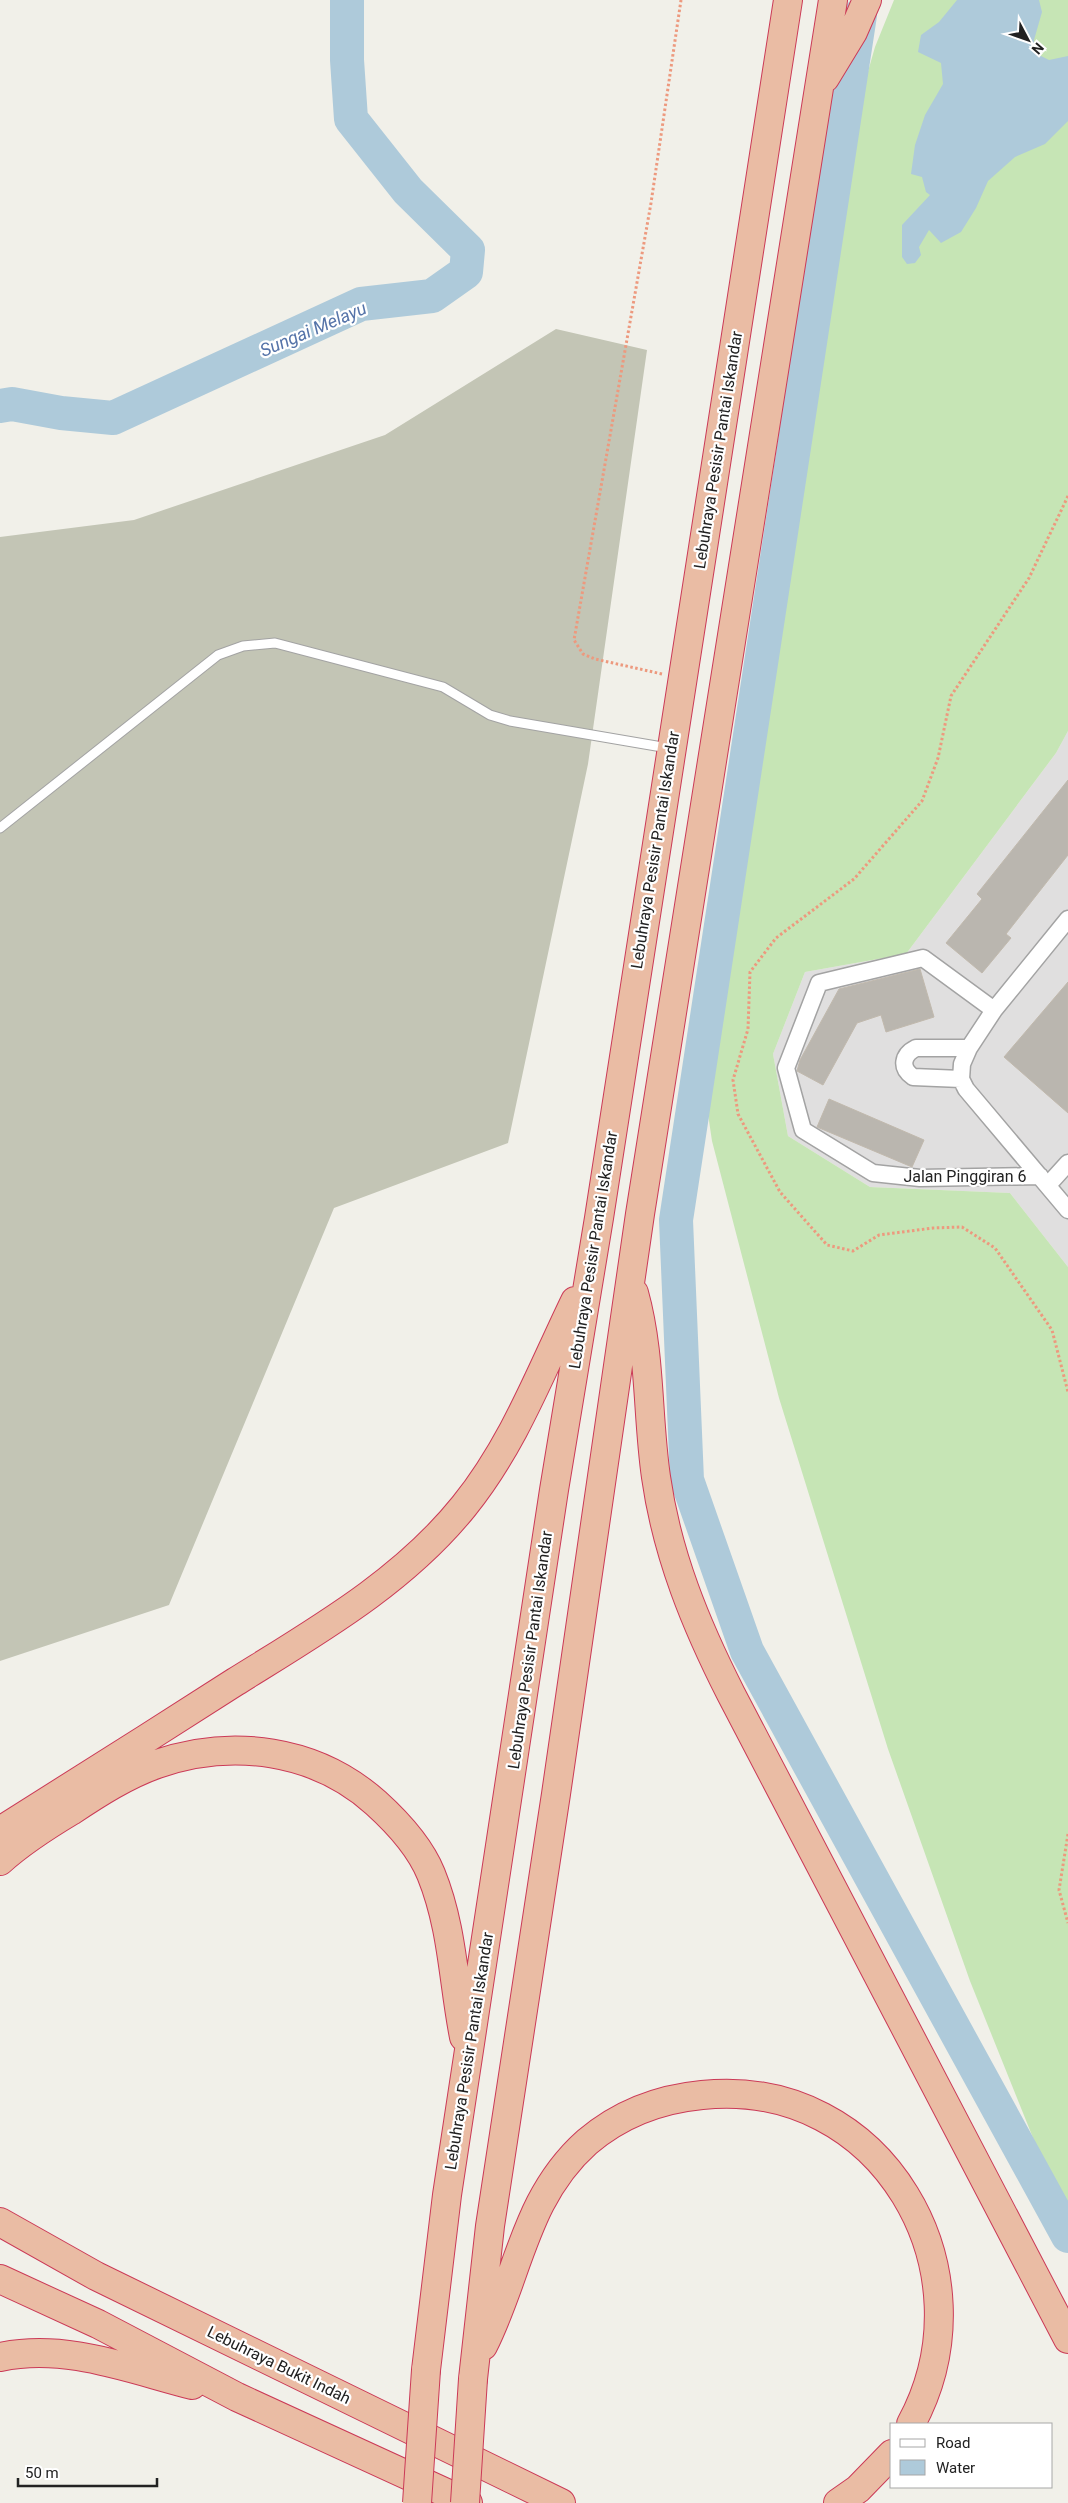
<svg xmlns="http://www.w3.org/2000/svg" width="1068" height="2503" font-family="Roboto,sans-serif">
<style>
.residential{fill:#e0dfdf}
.construction{fill:#c3c5b5}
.grass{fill:#c6e5b5}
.water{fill:#aecada}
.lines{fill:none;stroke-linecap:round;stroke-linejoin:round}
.river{stroke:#aecada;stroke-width:34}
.building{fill:#bab6af;stroke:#c1b9ad}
.service-casing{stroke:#a3a3a3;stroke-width:11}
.minor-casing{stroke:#a3a3a3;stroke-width:19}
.trunk-casing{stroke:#cb3a57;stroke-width:30}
.path{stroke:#ed997e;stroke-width:3;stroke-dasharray:2.5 2.5;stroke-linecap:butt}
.service{stroke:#fff;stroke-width:9}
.minor{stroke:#fff;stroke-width:16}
.trunk{stroke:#eabca4;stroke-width:28}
.trunk-bridge-casing{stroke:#cb3a57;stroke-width:30;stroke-linecap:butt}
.trunk-bridge{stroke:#eabca4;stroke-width:28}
.labels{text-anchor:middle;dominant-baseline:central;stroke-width:4.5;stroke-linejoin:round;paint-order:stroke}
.street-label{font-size:16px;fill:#222;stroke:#fff}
.water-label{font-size:18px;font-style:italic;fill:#5674a9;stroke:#fff}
</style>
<rect width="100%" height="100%" fill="#f1f0e9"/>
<path class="residential" d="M1068,731V1267L1010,1193L870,1187L788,1136L773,1054L805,972L906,954L1056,753Z"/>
<path class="construction" d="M556,329L647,350L588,764L508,1143L334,1208L169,1605L0,1661V537L134,520L385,435Z"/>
<path class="grass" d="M894,0H1068V731L1056,753L906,954L805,972L773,1054L788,1136L870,1187L1010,1193L1068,1267V2225L970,1981L888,1749L779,1398L712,1141L708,1114L705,1091L715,990L859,103L875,47Z"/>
<path class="water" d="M957,0H1039L1042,12L1034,40L1035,53L1049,60L1068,56V121L1045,144L1015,157L988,181L976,208L961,232L941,243L929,230L919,247L921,255L915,263L907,264L902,257V225L930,195L926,192L922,177L911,174L915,145L925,115L943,84L941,63L918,52L921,35L939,22Z"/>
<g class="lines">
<path class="river" d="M860,15L676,1220L687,1480L747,1651L1068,2236
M0,406L12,404L61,413L113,418L361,304L432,296L466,272L468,250L408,191L351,119L347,60V0"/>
</g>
<path class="building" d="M1068,780V855L1006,934L1011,938L982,973L946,943L982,899L977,894Z
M920,969L934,1017L886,1032L881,1015L857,1023L823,1085L797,1071L800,1060L839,989Z
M1068,982V1113L1004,1057Z
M829,1099L924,1140L912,1167L817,1127Z"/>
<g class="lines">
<g class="service-casing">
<path id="service" d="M0,828L218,655L243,646L275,643L443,687L490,715L510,721L668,748"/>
</g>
<g class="minor-casing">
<path id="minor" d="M1068,919L994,1010L969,1048L962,1064L961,1079L966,1089L1068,1210
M994,1010L923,958L819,983L786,1068L803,1130L873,1173L920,1178L1040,1176
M961,1079L913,1077C900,1068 902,1055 916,1048H969
M1048,1185L1068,1163"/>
</g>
<g class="trunk-casing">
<path id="trunk" d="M825,78L853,32L867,0
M634,1293C651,1354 647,1415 656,1477C667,1555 696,1625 731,1694L1068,2339
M0,1831C78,1782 157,1732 235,1682C317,1631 403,1582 464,1506C514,1444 541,1371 575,1301
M0,1861C21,1842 46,1826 71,1811C98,1793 126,1775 157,1764C232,1738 316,1749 376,1803C397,1822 420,1847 431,1874C453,1928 453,1982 464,2037
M0,2222L96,2276L561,2503
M0,2279L98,2324L237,2397L468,2503
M483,2346C519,2275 524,2198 587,2142C620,2114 660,2099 702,2095C882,2076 994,2271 911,2424
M0,2357C66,2343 129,2369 192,2385
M426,2370L447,2195L554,1490L599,1218L788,0
M473,2379L490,2226L556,1794L640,1214L833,0
M838,2503L858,2489L892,2454"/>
</g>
<path class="path" d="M1068,496L1029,578L951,696L938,758L922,801L854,879L776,938L750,972L748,1029L733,1080L738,1114L780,1192L827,1245L853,1251L879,1235L933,1228L962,1227L995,1248L1052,1330L1068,1392
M662,674L595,659L583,654L574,640L651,203L681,0
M1068,1834L1059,1890L1068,1923"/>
<use href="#service" class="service"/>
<use href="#minor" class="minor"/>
<use href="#trunk" class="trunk"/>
<g class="trunk-bridge-casing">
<path id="trunk-bridge" d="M417,2503L426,2370
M465,2503L473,2379"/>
</g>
<use href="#trunk-bridge" class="trunk-bridge"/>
</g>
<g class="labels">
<g class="street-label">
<text transform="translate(718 450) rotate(-81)">Lebuhraya Pesisir Pantai Iskandar</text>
<text transform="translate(655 850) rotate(-81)">Lebuhraya Pesisir Pantai Iskandar</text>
<text x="965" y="1176">Jalan Pinggiran 6</text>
<text transform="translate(593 1250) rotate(-81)">Lebuhraya Pesisir Pantai Iskandar</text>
<text transform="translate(530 1650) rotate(-82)">Lebuhraya Pesisir Pantai Iskandar</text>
<text transform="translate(469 2051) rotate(-81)">Lebuhraya Pesisir Pantai Iskandar</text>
<text transform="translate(279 2365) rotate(26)">Lebuhraya Bukit Indah</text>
</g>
<g class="water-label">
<text transform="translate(313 329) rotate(-23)">Sungai Melayu</text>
</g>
</g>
<rect x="890" y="2423" width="162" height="65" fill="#ffffff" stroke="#a7a7a7"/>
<rect x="900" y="2439" width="25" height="8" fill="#ffffff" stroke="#a7a7a7"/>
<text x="936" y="2448" font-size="15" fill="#222222">Road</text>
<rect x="900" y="2460" width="25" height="15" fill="#aecada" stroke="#a7a7a7"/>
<text x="936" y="2473" font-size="15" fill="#222222">Water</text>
<g transform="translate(1028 40) rotate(131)" stroke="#ffffff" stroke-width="4" paint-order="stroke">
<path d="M0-4L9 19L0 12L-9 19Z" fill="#222222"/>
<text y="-8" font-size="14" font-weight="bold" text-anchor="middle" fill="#222222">N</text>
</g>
<path d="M18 2478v8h139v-8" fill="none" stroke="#222222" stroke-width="2.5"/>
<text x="25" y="2478" font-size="15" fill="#222222" stroke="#ffffff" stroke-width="4" paint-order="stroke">50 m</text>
</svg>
